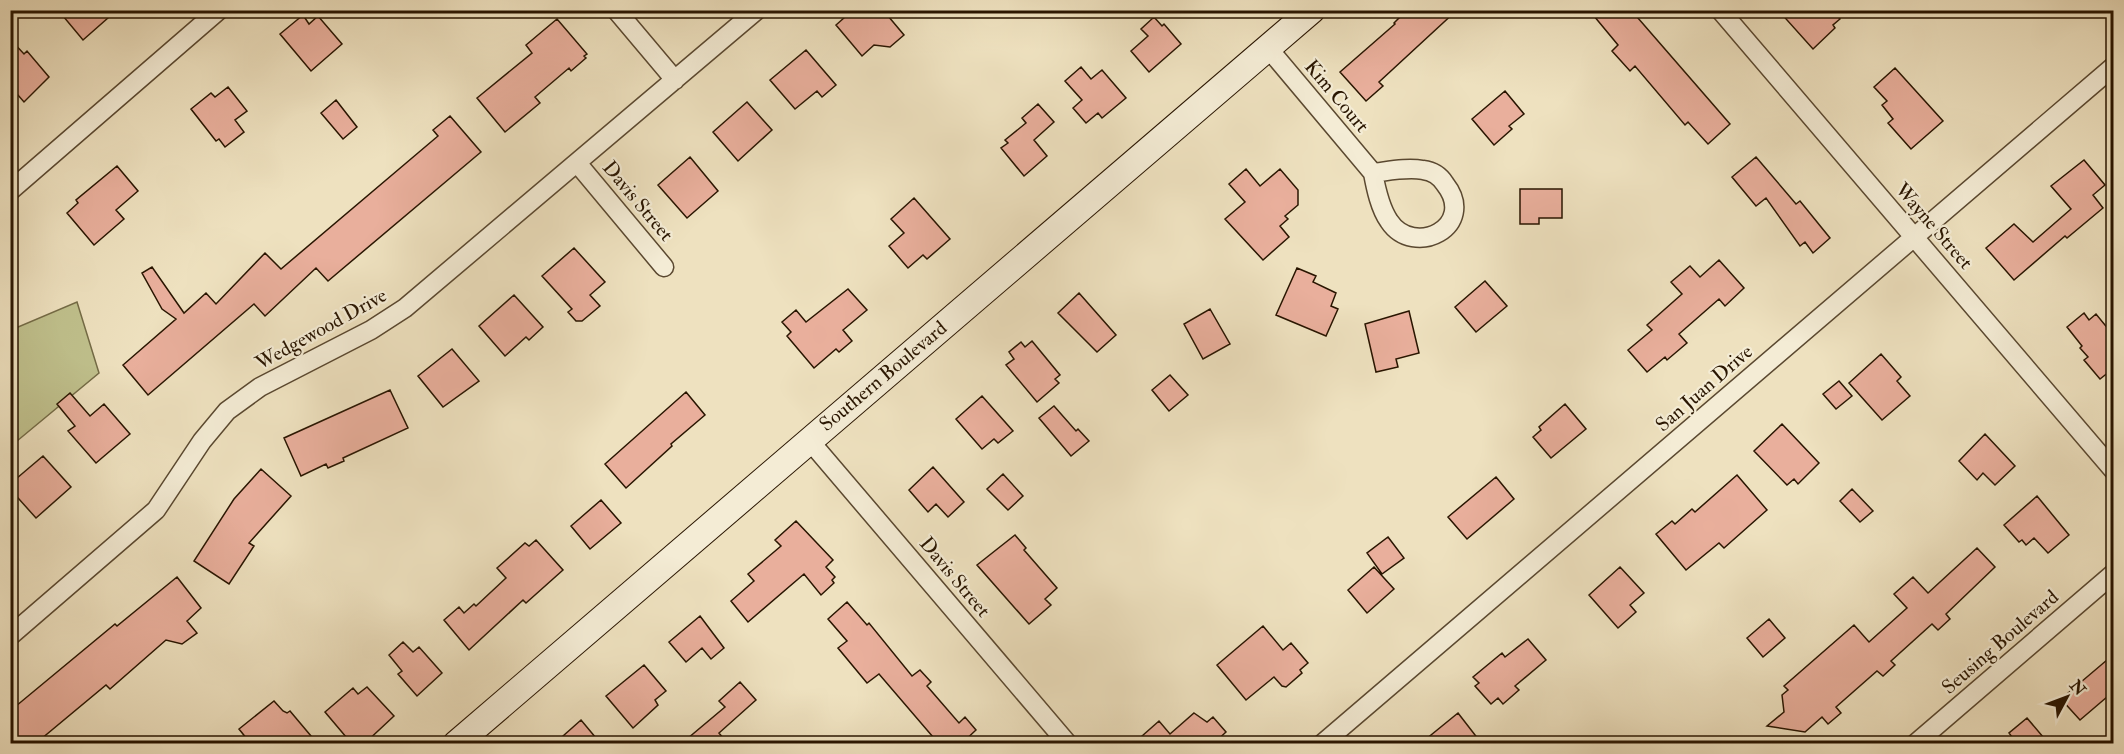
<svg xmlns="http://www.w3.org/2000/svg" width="2124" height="754" font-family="'IM FELL Double Pica',serif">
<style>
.green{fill:#c0c18d;stroke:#746b46;stroke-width:1.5}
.building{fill:#e9af9c;stroke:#291500;stroke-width:1.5}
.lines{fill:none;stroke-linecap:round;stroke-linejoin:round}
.street-casing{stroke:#5a4830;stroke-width:21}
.secondary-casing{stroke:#291500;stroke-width:28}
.street{stroke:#f4ecd5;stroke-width:18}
.secondary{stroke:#f4ecd5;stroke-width:26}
.labels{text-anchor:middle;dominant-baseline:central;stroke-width:4.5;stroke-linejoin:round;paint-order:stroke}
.street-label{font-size:20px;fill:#291500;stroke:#f4ecd5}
</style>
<rect width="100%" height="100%" fill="#eee1bf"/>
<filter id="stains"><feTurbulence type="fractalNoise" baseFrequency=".00333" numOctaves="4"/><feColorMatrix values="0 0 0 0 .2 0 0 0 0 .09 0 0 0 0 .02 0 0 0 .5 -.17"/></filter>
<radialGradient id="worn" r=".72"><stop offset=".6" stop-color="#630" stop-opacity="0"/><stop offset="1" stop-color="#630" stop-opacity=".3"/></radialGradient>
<path class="green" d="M77,302L99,373L11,446V330Z"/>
<path class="building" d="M58,10H117L83,40Z
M853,10H883L904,35L890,47L874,45L862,56L836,25Z
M1407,10H1457L1379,82L1383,86L1366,101L1340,72L1395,24L1394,23Z
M1589,10H1631L1730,124L1708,144L1688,122L1685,125L1635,66L1630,71L1612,51L1618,45Z
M1778,10H1833L1840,19L1833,25L1835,28L1813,49Z
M303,15L309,24L318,16L342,44L311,71L280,34Z
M1154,17L1162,26L1164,24L1181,44L1149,72L1131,51L1148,36L1141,29Z
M557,19L587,54L584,56L586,58L571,71L569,68L535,97L540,103L505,132L477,98L532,53L526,45Z
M10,39L24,54L27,51L49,77L24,102L10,86Z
M806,50L836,85L822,97L817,91L795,109L770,80Z
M1081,67L1091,79L1102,70L1126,98L1102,118L1098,113L1086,123L1073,108L1082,100L1065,81Z
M1895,68L1943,121L1911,149L1888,123L1893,119L1882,105L1887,101L1874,87Z
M228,87L247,111L235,120L244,132L225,147L219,139L216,141L191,109L211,93L215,97Z
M1505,91L1524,114L1509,126L1512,129L1494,145L1472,119Z
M336,100L357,127L343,139L321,113Z
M747,102L772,130L738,161L713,132Z
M1038,104L1054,122L1034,140L1047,156L1024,176L1001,148L1008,143L1005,140L1026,123L1022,118Z
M450,116L481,152L328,281L316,268L265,316L254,304L148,395L123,365L176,319L162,309L142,273L152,267L184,313L206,293L216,304L265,253L281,269L438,136L433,130Z
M690,157L718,191L687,218L658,185Z
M1756,157L1796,204L1800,201L1830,238L1813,253L1805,242L1800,246L1766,198L1756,206L1732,177Z
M2084,160L2105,185L2093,195L2103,208L2067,238L2065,236L2014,280L1986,248L2014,224L2033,242L2071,209L2051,186Z
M117,166L138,191L116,210L124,219L94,245L67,213L78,203L76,200Z
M1246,169L1260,186L1280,169L1298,190V205L1285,216L1288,219L1280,226L1289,237L1263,260L1225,219L1245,202L1229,184Z
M1520,189H1562V218H1539V224H1520Z
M914,198L950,239L927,259L923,255L908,268L889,246L904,233L891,219Z
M574,248L605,282L590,295L600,306L582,321H576L568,312L572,309L542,276Z
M1719,260L1744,288L1725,306L1719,299L1679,334L1687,343L1667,360L1665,357L1647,372L1628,350L1652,330L1647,325L1682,294L1671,282L1690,266L1700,277Z
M1297,268L1316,276L1313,282L1336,293L1331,306L1338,309L1326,336L1276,315Z
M1485,281L1507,306L1476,332L1455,307Z
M848,289L867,310L843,330L852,341L839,352L836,349L814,368L787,336L791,332L782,322L796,310L806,322Z
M1079,293L1116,335L1097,352L1058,313Z
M514,295L543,327L529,340L526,337L505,356L479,326Z
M1210,309L1230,344L1203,359L1184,324Z
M1409,311L1419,353L1396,359L1398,367L1376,372L1365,324Z
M2084,313L2089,320L2096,314L2114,336V368L2100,379L2084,360L2088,357L2080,348L2082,346L2067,327Z
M1032,341L1060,375L1055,379L1059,383L1037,402L1006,365L1014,359L1009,352L1021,342L1025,347Z
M452,349L479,381L443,407L418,376Z
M1881,354L1901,377L1897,381L1910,396L1882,420L1849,383Z
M1170,375L1188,395L1169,411L1152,390Z
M1839,381L1852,396L1836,409L1823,394Z
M390,390L408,428L343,458L344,461L328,468L326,464L301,476L284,438Z
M686,392L705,415L671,444L672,446L626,488L605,464Z
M70,393L90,416L104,404L130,434L96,463L68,431L75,426L57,404Z
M982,396L1013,431L998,443L994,439L982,449L956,419Z
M1565,404L1586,429L1551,458L1533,437L1541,430L1539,427Z
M1054,406L1076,431L1078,429L1089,441L1071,456L1039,418Z
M1782,424L1819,463L1798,484L1794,479L1787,485L1754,451Z
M1985,434L2015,466L1995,485L1983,473L1977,480L1959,461Z
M43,456L71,487L36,518L10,489V484Z
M933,467L964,502L948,517L936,504L928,512L909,490Z
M261,469L291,496L249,543L254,546L229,584L194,561L234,499Z
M1003,474L1023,496L1008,510L987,489Z
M1737,475L1767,510L1724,548L1719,543L1686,570L1656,534L1672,521L1675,524L1692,509L1695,512Z
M1496,477L1514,499L1467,539L1448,517Z
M1852,489L1873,511L1860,522L1840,501Z
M2037,496L2069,535L2048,553L2034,538L2026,545L2022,540L2019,542L2004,525Z
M601,500L621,523L590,549L571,526Z
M796,521L833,560L826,567L835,577L832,580L834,583L821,595L804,574L748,622L731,601L754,581L748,574L781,546L775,540Z
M1015,535L1026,548L1024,550L1057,588L1045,599L1051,605L1029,624L977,565Z
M1388,537L1404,558L1382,574L1367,553Z
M536,540L563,570L526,603L523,600L469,650L444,620L459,607L464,613L474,604L476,606L506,578L497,568L525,543L529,546Z
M1977,548L1995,567L1946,614L1950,619L1938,630L1932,624L1891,661L1895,665L1883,676L1877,671L1836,707L1841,713L1828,724L1822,717L1805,732L1767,726L1784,712L1782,695L1788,690L1784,686L1854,625L1869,642L1907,608L1894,594L1913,577L1928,593Z
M1374,567L1394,589L1367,613L1348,590Z
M1620,567L1644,593L1630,605L1636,612L1618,628L1589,595Z
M177,577L201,608L187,621L197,633L182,644L166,640L110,689L106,685L35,744H10V711L115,624L117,626Z
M847,602L867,625L869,623L912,676L920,670L931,682L927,686L959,723L965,717L976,730L961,744H939L879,674L867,683L838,648L847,641L828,619Z
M700,616L724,648L711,659L702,648L686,662L669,642Z
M1769,619L1785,638L1763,657L1747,638Z
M1263,626L1283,650L1291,643L1308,663L1300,670L1302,673L1286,687L1282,686L1274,677L1246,700L1217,665Z
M1528,639L1546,660L1515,686L1519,690L1503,704L1498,698L1491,704L1475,686L1479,683L1473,677L1502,653L1505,657Z
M403,642L413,652L419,647L442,673L417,696L398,674L402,671L389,655Z
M2114,654V691L2080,720L2061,699Z
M644,665L666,691L655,700L658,705L633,728L606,696Z
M740,682L756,700L719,733L728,744H681L725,707L719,701Z
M367,687L394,716L364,744H352L325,712L353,688L358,694Z
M274,701L283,711L287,713L290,711L311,736L302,744H251L239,729Z
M1194,713L1207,722L1213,717L1226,732L1213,744H1133L1159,721L1170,734Z
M1458,713L1482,744H1420Z
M2027,718L2049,744H2017L2009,733Z
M581,720L601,744H554Z"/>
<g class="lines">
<g class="street-casing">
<path id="street" d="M616,10L675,80
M1720,10L2114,471
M1268,48L1373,173C1389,171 1407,167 1423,170C1432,171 1440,176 1445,184C1478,226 1414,259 1389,221C1380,208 1376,189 1373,173
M578,164L664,267
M10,191L219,10
M809,440L1068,744
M10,636L156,510L202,441L227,411L260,387L371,330L405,308L757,10
M1322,744L2114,66
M1915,744L2114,573"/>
</g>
<g class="secondary-casing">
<path id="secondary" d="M456,744L1312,10"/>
</g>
<use href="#street" class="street"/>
<use href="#secondary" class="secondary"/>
</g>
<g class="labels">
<g class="street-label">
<text transform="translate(1337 96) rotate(50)">Kim Court</text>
<text transform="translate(638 201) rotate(50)">Davis Street</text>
<text transform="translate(1934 226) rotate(49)">Wayne Street</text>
<text transform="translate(321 329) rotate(-29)">Wedgewood Drive</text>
<text transform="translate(883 376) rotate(-40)">Southern Boulevard</text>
<text transform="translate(1704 388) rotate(-41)">San Juan Drive</text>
<text transform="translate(955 577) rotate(50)">Davis Street</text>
<text transform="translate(2000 642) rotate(-41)">Seusing Boulevard</text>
</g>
</g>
<rect width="2124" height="754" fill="none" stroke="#eee1bf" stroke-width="36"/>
<rect x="12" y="12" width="2100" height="730" fill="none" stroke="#291500" stroke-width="3"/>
<rect x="18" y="18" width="2088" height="718" fill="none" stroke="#291500" stroke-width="1.5"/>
<g transform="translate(2067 697) rotate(49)" stroke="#f4ecd5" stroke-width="4.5" paint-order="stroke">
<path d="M0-4.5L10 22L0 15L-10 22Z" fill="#291500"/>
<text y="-9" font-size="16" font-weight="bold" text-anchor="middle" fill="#291500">N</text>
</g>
<rect width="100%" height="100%" filter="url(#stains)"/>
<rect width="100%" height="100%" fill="url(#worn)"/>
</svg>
